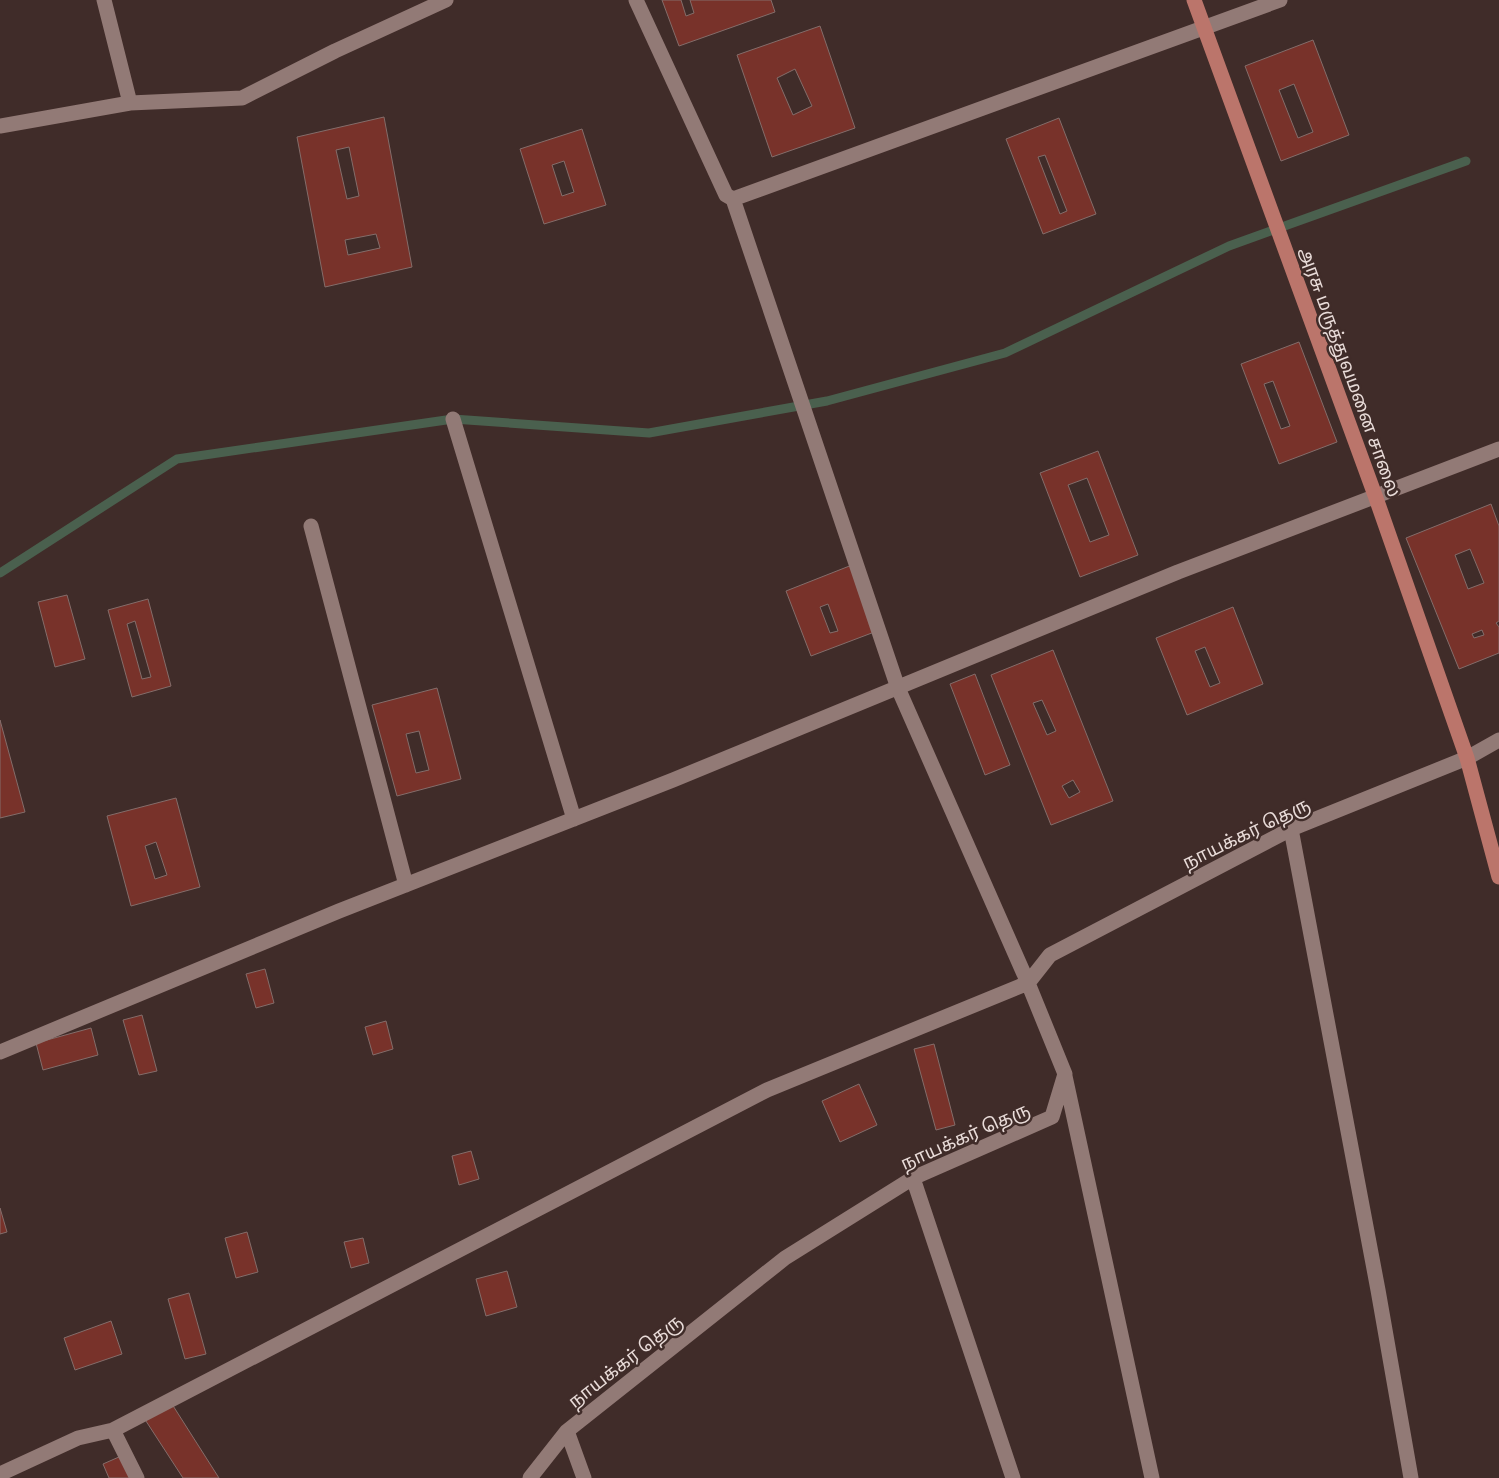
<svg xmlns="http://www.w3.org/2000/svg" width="1499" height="1478" font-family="'Public Sans','Noto Sans Tamil',sans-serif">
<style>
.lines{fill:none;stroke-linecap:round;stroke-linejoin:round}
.stream{stroke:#4a604e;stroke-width:9}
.building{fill:#78322a;stroke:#846d6a;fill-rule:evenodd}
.minor{stroke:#927a76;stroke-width:15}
.major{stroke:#bb756b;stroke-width:15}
.labels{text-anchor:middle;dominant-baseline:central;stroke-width:5;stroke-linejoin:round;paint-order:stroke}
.street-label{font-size:18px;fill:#e9dcd9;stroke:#402c29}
</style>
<rect width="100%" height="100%" fill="#402c29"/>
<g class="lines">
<path class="stream" d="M0,573L177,459L453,419L649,433L827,401L1005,353L1229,246L1466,161"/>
</g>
<path class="building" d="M662,0H681L686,16L694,13L690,0H771L775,12L679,46Z
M820,26L855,128L772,157L737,55ZM795,69L812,106L793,115L777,78Z
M1313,40L1349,135L1281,161L1245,66ZM1294,84L1313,132L1298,138L1279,90Z
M384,117L412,267L325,287L297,137ZM349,147L359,196L347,199L336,150ZM376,234L380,248L348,255L345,240Z
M1059,118L1096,214L1043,234L1006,139ZM1045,155L1067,211L1060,214L1038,157Z
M582,129L606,205L544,224L520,149ZM564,161L574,192L562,196L552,165Z
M1299,342L1337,442L1279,464L1241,364ZM1273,381L1290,426L1281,429L1264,384Z
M1098,451L1138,555L1080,577L1040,473ZM1087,478L1109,535L1090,542L1068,485Z
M1491,504L1499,526V621L1496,623L1499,627V653L1459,669L1406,538ZM1470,549L1484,583L1468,589L1455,555ZM1482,630L1484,635L1474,638L1472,634Z
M852,565L877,631L811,656L786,591ZM828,604L838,631L830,633L820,607Z
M67,595L85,659L55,667L38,602Z
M148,599L171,686L132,697L108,610ZM135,621L151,677L142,679L127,624Z
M1233,607L1263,684L1187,715L1156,638ZM1205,647L1220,683L1210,687L1195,651Z
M1053,650L1113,801L1051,825L991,675ZM1042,700L1056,731L1047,735L1033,703ZM1073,780L1080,792L1069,798L1062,786Z
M975,674L1010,765L985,775L950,684Z
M437,688L461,779L397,796L372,705ZM419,731L429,770L416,773L406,734Z
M0,720L25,812L0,818Z
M176,798L200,887L131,906L107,816ZM156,842L167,875L155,879L145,846Z
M265,969L274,1003L256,1008L246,974Z
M142,1015L157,1071L139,1075L123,1020Z
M386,1021L393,1049L373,1055L365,1027Z
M91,1028L98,1055L43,1070L36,1043Z
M934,1044L955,1125L936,1130L914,1049Z
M859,1084L877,1125L840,1142L822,1101Z
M471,1151L479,1179L459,1185L452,1156Z
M0,1208L7,1232L0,1234Z
M247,1232L258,1272L236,1278L225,1238Z
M363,1238L369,1263L351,1268L344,1242Z
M507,1271L517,1307L486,1316L476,1279Z
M189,1293L206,1354L185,1359L168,1299Z
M111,1321L122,1354L75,1370L64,1338Z
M170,1401L219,1478H183L144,1418Z
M128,1453L139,1478H109L103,1464Z"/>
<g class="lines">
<path class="minor" d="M104,0L130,103L242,98L335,51L446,0
M636,0L726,195L733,199L1280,0
M0,126L130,103
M453,419L574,819
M311,526L406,885
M1291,829L1378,1290L1411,1478
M0,1052L339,911L673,780L1178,572L1499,449
M1065,1076L1152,1478
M913,1178L1013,1478
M113,1430L137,1478
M567,1431L584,1478
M0,1474L78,1438L113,1430L767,1090L1028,983L898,688L733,199
M530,1478L567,1431L785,1258L913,1178L1052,1117L1065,1074L1028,983L1050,955L1291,829L1467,758L1499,740"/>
<path class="major" d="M1194,0L1376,498L1467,758L1499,877"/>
</g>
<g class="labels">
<g class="street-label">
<text transform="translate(1350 372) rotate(70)">அரசு மருத்துவமனை சாலை</text>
<text transform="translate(1246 833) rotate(-26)">நாயக்கர் தெரு</text>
<text transform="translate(965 1136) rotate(-24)">நாயக்கர் தெரு</text>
<text transform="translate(625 1361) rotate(-38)">நாயக்கர் தெரு</text>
</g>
</g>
</svg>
